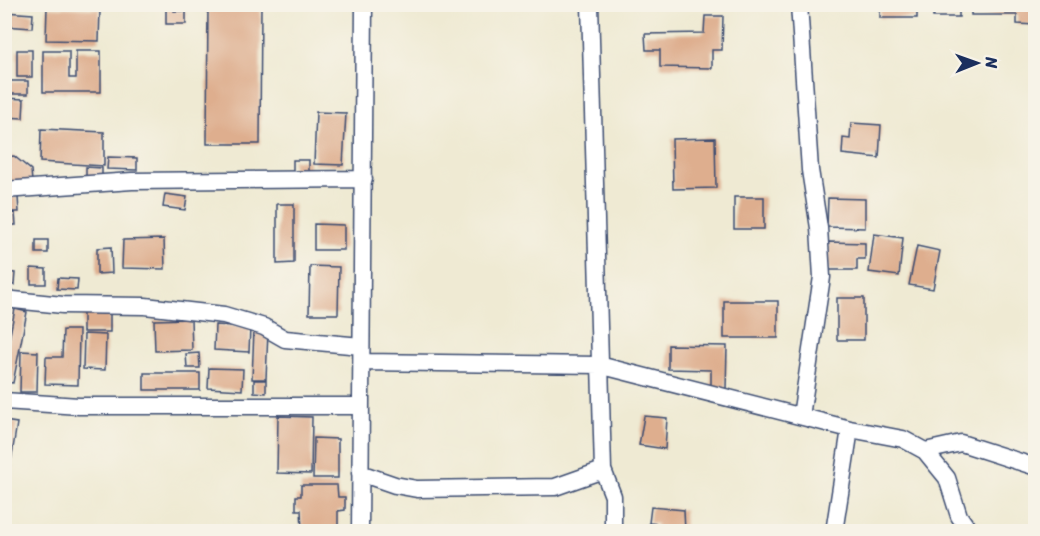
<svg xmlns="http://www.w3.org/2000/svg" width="1040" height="536" font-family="Sriracha,sans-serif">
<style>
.building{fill:#deae8e}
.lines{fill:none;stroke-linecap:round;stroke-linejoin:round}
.street-casing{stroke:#3b4b70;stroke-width:19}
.street{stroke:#fff;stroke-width:16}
</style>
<rect width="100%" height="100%" fill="#f7f3e8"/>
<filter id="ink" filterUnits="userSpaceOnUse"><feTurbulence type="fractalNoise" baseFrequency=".0167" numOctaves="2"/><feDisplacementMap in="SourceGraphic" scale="12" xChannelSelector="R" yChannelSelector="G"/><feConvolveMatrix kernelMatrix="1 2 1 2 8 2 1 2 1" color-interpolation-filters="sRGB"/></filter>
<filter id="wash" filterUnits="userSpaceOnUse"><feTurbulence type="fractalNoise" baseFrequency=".008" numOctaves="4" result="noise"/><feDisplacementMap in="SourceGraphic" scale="24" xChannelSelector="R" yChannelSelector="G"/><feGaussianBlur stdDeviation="1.35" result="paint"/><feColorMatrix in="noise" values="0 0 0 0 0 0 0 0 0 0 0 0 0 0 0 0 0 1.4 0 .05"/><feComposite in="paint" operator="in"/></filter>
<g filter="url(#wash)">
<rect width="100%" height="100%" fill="#efead3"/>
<g id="blocks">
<path class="building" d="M166,4H174V11H186V24H166Z
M208,4H261L260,144H207Z
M880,4H917V18H880Z
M933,4H959V17H933Z
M971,4H1036V25L1017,24V15H971Z
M47,7L100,9L99,41L46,40Z
M4,12L33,14L32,28L4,26Z
M705,16H723L722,50H712V68L660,67V50H646L645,34L704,33Z
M17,50H32V77H17Z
M43,51H69V78H76V51H101V92H43Z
M10,81H28V94H10Z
M4,98L24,99L23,118L4,117Z
M316,112L346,113L343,165L314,164Z
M851,123L881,125L879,158L842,154L843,138L850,139Z
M41,129L104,132V166L40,162Z
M715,138L716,188L673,189L672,139Z
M14,156L31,170L32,182L4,183V157Z
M108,157L137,158V170L107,169Z
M293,160H309V173H293Z
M86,167L102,168V180L86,179Z
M165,194L187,197L185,210L163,207Z
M18,197L19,212H4V198Z
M734,197H764V229H734Z
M828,198L865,199V228L827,227Z
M277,204H294V263L277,264Z
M15,213L16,225H4V214Z
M314,224L344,225V250H314Z
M874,234L903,238L899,276L869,272Z
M164,239L165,269L122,268L123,240Z
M36,240H48V253H36Z
M828,242L865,243V259H857V270H828Z
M917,246L940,251L933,289L909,285Z
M111,247L112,273L97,274V248Z
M310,266L339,267L338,314H309Z
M31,268L46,269V284H31Z
M4,272L15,273L14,285H4Z
M58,278L78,279L77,290L57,289Z
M837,298H864V340H837Z
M724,301H778V338H724Z
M15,309L27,312L13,383L4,382V365Z
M83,313H110V332H83Z
M191,319L192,350L155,351L154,320Z
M215,325L250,327L249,352L214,350Z
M63,330H79L78,385L45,384L46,357H62Z
M254,330L268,331L266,379H252Z
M84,334L106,335L105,370L83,369Z
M668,345L727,346L726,389H711V370L668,369Z
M21,351L38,352L37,392H20Z
M199,353L200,368H187L186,354Z
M209,368L243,369L242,390L208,388Z
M144,373H200V390H144Z
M254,380H266V393L254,392Z
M278,416L312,417L311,474L277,473Z
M644,416L667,418L665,449L639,445Z
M4,421L17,423L6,493H4Z
M314,438L338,439V478H313Z
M301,485H337L338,497H345V510L338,511V529L302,530L301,510H296V496H301Z
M651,507L684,510L685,532H655L657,524L649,523Z"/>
</g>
</g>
<g filter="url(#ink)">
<use href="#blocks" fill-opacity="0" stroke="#3b4b70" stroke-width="1.5"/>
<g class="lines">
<g class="street-casing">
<path id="street" d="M590,4L603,470L613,496V532
M799,4L810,170L819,228L822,277L801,416
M4,190L132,181L364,179
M4,299L63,305L145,306L224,315L264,327L285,339L361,346
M363,362L599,365L850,429L903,439L925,451L947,478L959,516L970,532
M4,401L79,406H360
M925,451L961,443L1036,467
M360,473L395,485L417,489L555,487L603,470
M360,532L364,4
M834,532L850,429"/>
</g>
<use href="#street" class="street"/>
</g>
</g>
<rect width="1040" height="536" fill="none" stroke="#f7f3e8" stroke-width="24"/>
<g transform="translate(977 63) rotate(89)" stroke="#f7f3e8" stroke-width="4.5" paint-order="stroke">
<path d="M0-4.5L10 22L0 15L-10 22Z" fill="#1b2f5e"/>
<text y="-9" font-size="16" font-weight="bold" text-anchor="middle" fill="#1b2f5e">N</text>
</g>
</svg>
